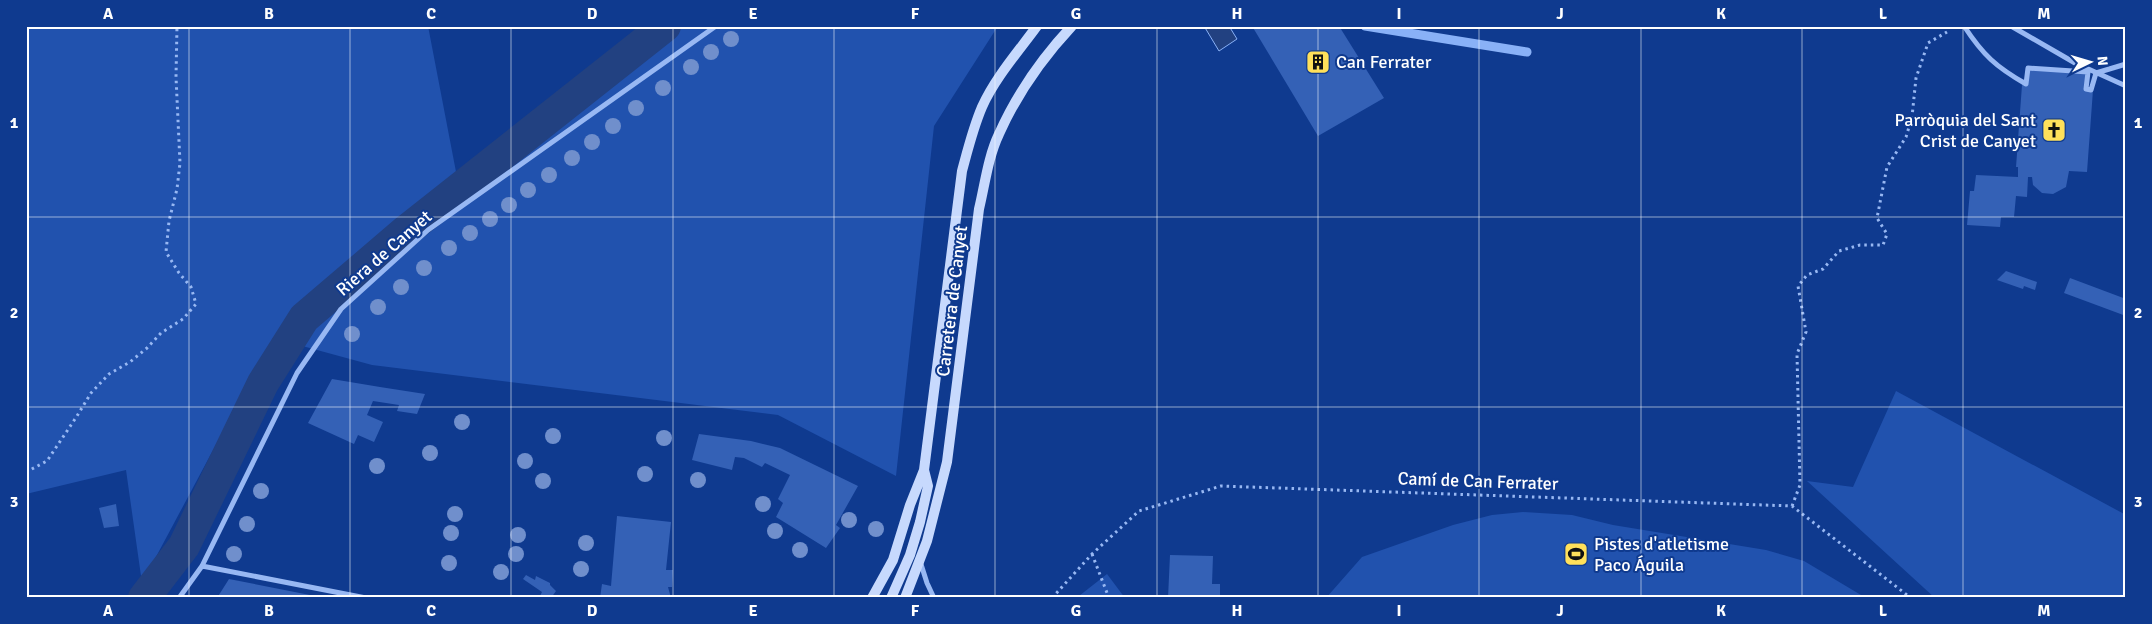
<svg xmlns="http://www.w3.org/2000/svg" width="2152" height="624" font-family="Signika,sans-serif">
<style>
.green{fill:#2152ae}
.water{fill:#224181;stroke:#89b1f7}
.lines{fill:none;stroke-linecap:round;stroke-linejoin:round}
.stream{stroke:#89b1f7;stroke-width:9}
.canal{stroke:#224181;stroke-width:32}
.building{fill:#3461b6}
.path{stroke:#98b8f3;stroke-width:3;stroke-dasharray:2.5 4;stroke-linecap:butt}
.street{stroke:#98b8f3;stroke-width:5}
.secondary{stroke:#c7d9fd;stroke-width:10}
.tree{fill:#708fcc}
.grid{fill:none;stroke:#fff;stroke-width:1;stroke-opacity:0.55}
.labels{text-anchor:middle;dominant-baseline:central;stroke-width:4;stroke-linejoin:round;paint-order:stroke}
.poi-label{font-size:18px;fill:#fff;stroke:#0f3a8f;text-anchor:start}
.street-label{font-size:18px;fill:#fff;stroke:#0f3a8f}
.neatline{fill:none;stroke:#fff;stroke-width:2}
.grid-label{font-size:16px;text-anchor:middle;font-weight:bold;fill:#fff}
</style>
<rect width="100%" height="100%" fill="#0f3a8f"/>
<path class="green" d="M26,26H428L457,177L640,26H998L934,126L896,476L778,415L372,365L273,338L142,583L126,470L26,494Z
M1896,391L2126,515V598H1935L1807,481L1853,487Z
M1523,512L1572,515L1613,525L1766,550L1804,561L1866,598H1326L1362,557L1453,525L1492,515Z
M1107,574L1125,598L1079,596Z"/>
<path class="water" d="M1204,26H1229L1237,39L1219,51Z"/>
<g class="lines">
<path class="stream" d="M1365,26L1527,52"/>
<path class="canal" d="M144,598L184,546L263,383L304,318L407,230L665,26"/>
</g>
<path class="building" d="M1252,26H1339L1384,98L1318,136Z
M2028,69L2087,72L2086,89L2093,90L2087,172L2069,171L2066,187L2053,194L2042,193L2033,185L2032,177H2028L2027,197L2016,196L2014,217H2001L2000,227L1967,225L1970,191H1974L1976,175L2018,177V167H2016L2022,85L2027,84Z
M2006,271L2037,282L2035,290L2024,286L2023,289L1997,280Z
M2070,278L2126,299V316L2064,293Z
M332,379L380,387L425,394L417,414L397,411L399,405L373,401L367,415L383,422L374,442L358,435L354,444L308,423Z
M699,434L751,441L780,448L858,486L836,525L840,528L826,548L776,517L783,503L778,499L790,475L765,463L762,467L744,458L735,457L732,470L692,460Z
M116,504L119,526L104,528L99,508Z
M617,516L671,522L666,570H673L672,587H668L671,598H600L602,584L611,586Z
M1170,555L1213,556L1212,584H1220V596H1233V598H1168Z
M526,575L535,580L536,576L550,583V585L556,591L551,598H539L542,592L523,579Z
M229,579L320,597V598H217Z"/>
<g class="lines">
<path class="path" d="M26,472L47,461L77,416L91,393L109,374L130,362L147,348L161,333L183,319L196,304L191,287L179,273L166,252L169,221L177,189L180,163L176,77L177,26
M1792,506L1800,485L1797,354L1806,332L1798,286L1807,275L1823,269L1839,251L1860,245H1883L1887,234L1877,218L1887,167L1906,137L1912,117L1916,78L1928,43L1947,32
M1092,554L1109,598
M1052,598L1092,554L1139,511L1221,486L1792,506L1911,598"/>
<path class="street" d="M1964,26C1983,55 1996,67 2026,84L2028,68L2088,72L2086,89L2091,90L2096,73L2126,64
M2011,26L2075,63L2126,86
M920,561L927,583L934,598
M202,566L366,598
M179,598L202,566L297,373L341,309L428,230L716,26"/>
<path class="secondary" d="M872,598L893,560L910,505L924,470L962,171C968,149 973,128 982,107C995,78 1018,52 1037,26
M891,598L910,555L920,522L928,486L924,470
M905,598L927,541L947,462L979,209C985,184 988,157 999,134C1016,96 1043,57 1072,26"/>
</g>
<g class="tree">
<circle cx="731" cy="39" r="8"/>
<circle cx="711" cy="52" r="8"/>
<circle cx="691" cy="67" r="8"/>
<circle cx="663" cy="88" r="8"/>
<circle cx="636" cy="108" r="8"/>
<circle cx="613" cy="126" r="8"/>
<circle cx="592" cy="142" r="8"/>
<circle cx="572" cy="158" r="8"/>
<circle cx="549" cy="175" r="8"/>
<circle cx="528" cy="190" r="8"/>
<circle cx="509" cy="205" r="8"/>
<circle cx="490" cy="219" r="8"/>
<circle cx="470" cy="233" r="8"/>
<circle cx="449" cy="248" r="8"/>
<circle cx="424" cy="268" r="8"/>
<circle cx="401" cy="287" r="8"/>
<circle cx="378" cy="307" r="8"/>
<circle cx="352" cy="334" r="8"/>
<circle cx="462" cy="422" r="8"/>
<circle cx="553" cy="436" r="8"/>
<circle cx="664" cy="438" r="8"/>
<circle cx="430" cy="453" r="8"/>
<circle cx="525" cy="461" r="8"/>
<circle cx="377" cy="466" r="8"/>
<circle cx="645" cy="474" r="8"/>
<circle cx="698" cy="480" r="8"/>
<circle cx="543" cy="481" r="8"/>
<circle cx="261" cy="491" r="8"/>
<circle cx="763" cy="504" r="8"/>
<circle cx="455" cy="514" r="8"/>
<circle cx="849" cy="520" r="8"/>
<circle cx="247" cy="524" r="8"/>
<circle cx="876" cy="529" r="8"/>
<circle cx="775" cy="531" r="8"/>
<circle cx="451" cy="533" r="8"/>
<circle cx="518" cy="535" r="8"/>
<circle cx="586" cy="543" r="8"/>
<circle cx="800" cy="550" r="8"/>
<circle cx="234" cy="554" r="8"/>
<circle cx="516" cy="554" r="8"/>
<circle cx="449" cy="563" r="8"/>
<circle cx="581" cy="569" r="8"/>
<circle cx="501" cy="572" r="8"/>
</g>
<path class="grid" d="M189,26V598M350,26V598M511,26V598M673,26V598M834,26V598M995,26V598M1157,26V598M1318,26V598M1479,26V598M1641,26V598M1802,26V598M1963,26V598M26,217H2126M26,407H2126"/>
<defs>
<g id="building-square" transform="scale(1.25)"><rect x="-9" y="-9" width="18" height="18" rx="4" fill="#ffe05a" stroke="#0f3a8f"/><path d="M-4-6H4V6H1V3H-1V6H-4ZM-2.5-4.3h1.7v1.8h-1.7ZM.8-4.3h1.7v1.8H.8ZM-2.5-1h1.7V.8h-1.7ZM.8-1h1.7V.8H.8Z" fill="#111"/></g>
<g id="church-square" transform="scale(1.25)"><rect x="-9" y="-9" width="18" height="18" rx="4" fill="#ffe05a" stroke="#0f3a8f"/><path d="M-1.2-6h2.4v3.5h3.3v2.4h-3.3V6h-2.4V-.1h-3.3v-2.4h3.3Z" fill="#111"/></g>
<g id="stadium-square" transform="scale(1.25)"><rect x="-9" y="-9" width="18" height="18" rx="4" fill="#ffe05a" stroke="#0f3a8f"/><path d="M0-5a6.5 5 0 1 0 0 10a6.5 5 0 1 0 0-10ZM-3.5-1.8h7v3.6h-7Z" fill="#111"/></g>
</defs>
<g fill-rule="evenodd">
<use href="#building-square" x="1318" y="62"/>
<use href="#church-square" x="2054" y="130"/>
<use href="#stadium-square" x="1576" y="554"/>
</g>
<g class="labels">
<g class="poi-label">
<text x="1336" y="62">Can Ferrater</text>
<text x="2036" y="120" text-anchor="end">Parròquia del Sant<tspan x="2036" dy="21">Crist de Canyet</tspan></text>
<text x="1594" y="544">Pistes d'atletisme<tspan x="1594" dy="21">Paco Águila</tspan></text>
</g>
<g class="street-label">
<text transform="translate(384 253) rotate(-41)">Riera de Canyet</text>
<text transform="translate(952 301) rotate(-83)">Carretera de Canyet</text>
<text transform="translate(1478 481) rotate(2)">Camí de Can Ferrater</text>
</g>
</g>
<rect width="2152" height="624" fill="none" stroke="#0f3a8f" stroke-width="55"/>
<g transform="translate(2090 62) rotate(85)" stroke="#0f3a8f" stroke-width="4" paint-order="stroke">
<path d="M0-4L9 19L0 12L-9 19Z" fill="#ffffff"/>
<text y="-8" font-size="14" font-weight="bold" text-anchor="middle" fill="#ffffff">N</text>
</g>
<rect x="28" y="28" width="2096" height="568" class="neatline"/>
<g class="grid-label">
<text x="108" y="19">A</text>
<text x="269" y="19">B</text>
<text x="431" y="19">C</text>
<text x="592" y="19">D</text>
<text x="753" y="19">E</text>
<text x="915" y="19">F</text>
<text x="1076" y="19">G</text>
<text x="1237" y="19">H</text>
<text x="1399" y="19">I</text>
<text x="1560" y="19">J</text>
<text x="1721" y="19">K</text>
<text x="1883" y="19">L</text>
<text x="2044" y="19">M</text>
<text x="14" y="128">1</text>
<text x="2138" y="128">1</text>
<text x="14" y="318">2</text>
<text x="2138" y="318">2</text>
<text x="14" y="507">3</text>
<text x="2138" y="507">3</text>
<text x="108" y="616">A</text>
<text x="269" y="616">B</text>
<text x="431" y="616">C</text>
<text x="592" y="616">D</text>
<text x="753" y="616">E</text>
<text x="915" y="616">F</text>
<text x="1076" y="616">G</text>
<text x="1237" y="616">H</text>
<text x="1399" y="616">I</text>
<text x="1560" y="616">J</text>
<text x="1721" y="616">K</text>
<text x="1883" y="616">L</text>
<text x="2044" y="616">M</text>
</g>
</svg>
